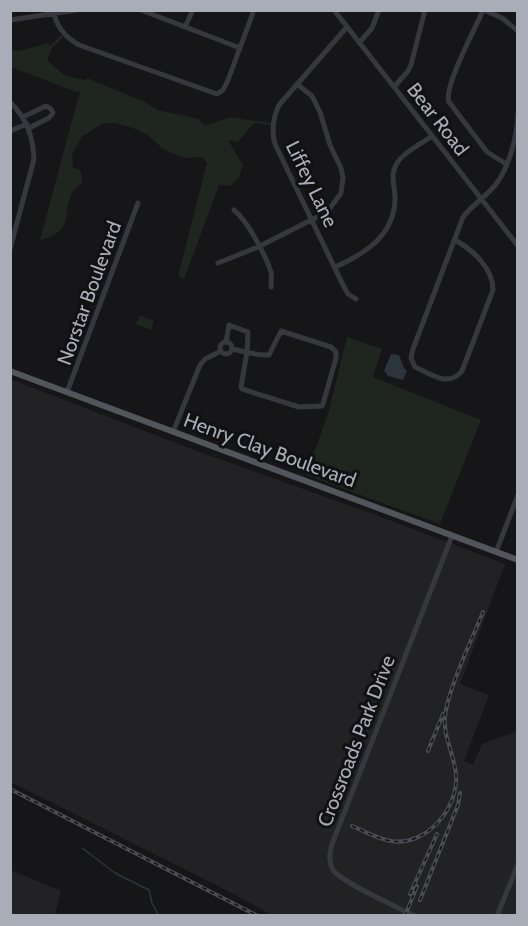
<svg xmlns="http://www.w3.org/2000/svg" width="528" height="926" font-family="Cabin,sans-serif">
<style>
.built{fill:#222225}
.green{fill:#1e261f}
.water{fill:#2c353c}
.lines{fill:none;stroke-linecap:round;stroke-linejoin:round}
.stream{stroke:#2c353c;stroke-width:1.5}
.minor{stroke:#37383d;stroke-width:5}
.major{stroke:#53555c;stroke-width:6}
.rail-casing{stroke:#4a4c52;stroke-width:4}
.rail{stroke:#111113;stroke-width:1.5;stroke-dasharray:4.5;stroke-linecap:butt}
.labels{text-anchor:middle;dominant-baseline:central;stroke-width:6;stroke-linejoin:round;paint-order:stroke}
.street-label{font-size:20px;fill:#a8adb8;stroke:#111113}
</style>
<rect width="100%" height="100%" fill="#161618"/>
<path class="built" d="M10,379L197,451L376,515L505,564L460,684L489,695L464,761L473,765L482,744L517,731V915H272L228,891L11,782Z
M11,870L61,891L55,915H11Z"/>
<path class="green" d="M61,35L63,37L52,48L47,60C63,74 62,77 86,80L87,78L145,102L157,110L199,119L205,126L230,117L270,123V125L254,123L238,142L228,140L243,165L239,178L230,186L219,185L184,279L178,276L207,163C201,153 196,158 187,158C183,158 178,155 174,154C162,149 160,146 151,138C142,130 123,124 111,123C98,122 93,132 82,136L72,155L73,167L81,171L82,183C79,186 74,189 72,193C61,214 76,231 40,240L80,91L76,92L11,67V50L18,51L49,43L50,46Z
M140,315L154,321L151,330L136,324Z
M347,337L382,349L373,377L481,420L440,524L306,475L328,414Z"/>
<path class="water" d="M391,354L399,355L404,368L407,371L403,380L388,376L384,371Z"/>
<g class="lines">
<path class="stream" d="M82,848L115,873L149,890L152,903L159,916"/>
<path class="minor" d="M53,10C56,27 65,37 79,45L217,94L223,90L228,80L254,10
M141,10L240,48
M334,10L518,246
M483,10C476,28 443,87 449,102L487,152L506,164
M484,10L502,18L518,31
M10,20L77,10
M185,27L193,10
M347,27L279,105C273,118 271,130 275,144L342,283L348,294L356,299
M359,43L372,28L379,10
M394,87L408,71L411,65L425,10
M10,102C27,119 33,136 34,159L10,249
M23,117L46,106L51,109L53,113L49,118L29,128
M10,131L27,124
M234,210C247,220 266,256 271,272C272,277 271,282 271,287
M455,240C473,250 493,268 493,290L462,371C448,388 431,374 415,367L411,358L413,349L463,217C473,204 487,196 496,184C510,166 517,135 518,114
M218,263L258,247L327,212L341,193L343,178L341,168L330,145L320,112L312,96L297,84
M335,267C365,254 395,235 395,198C395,187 390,175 396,165C402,153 421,144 432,136
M220 348a6 6 0 1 1 12 0a6 6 0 1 1-12 0Z
M226,342L229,325L248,332L247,352L241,387L242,389L299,407L322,406L323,404L336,358V352L331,347L281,331L269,355C257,356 244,351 232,349
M67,392L138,203
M173,432L200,365L205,359L221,351
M496,552L518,495
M415,916C399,908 341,882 333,870C327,860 330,849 334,839L452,536
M497,916L518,864"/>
<path class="major" d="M10,371L518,560"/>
<g class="rail-casing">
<path id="rail" d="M428,751L443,714
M10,789L258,916
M352,826C364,831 378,839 391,841C426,847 459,808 456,774C454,755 443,736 445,716C449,686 471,642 483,612
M410,894L437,834
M420,900L458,805L460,793
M405,916L417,886"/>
</g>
<use href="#rail" class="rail"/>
</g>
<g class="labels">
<g class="street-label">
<text transform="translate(438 119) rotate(52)">Bear Road</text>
<text transform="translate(312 184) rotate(64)">Liffey Lane</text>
<text transform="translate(89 293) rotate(-70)">Norstar Boulevard</text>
<text transform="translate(270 450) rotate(20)">Henry Clay Boulevard</text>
<text transform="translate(356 741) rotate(-69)">Crossroads Park Drive</text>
</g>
</g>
<rect width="528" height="926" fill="none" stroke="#a8adb8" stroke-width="24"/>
</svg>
